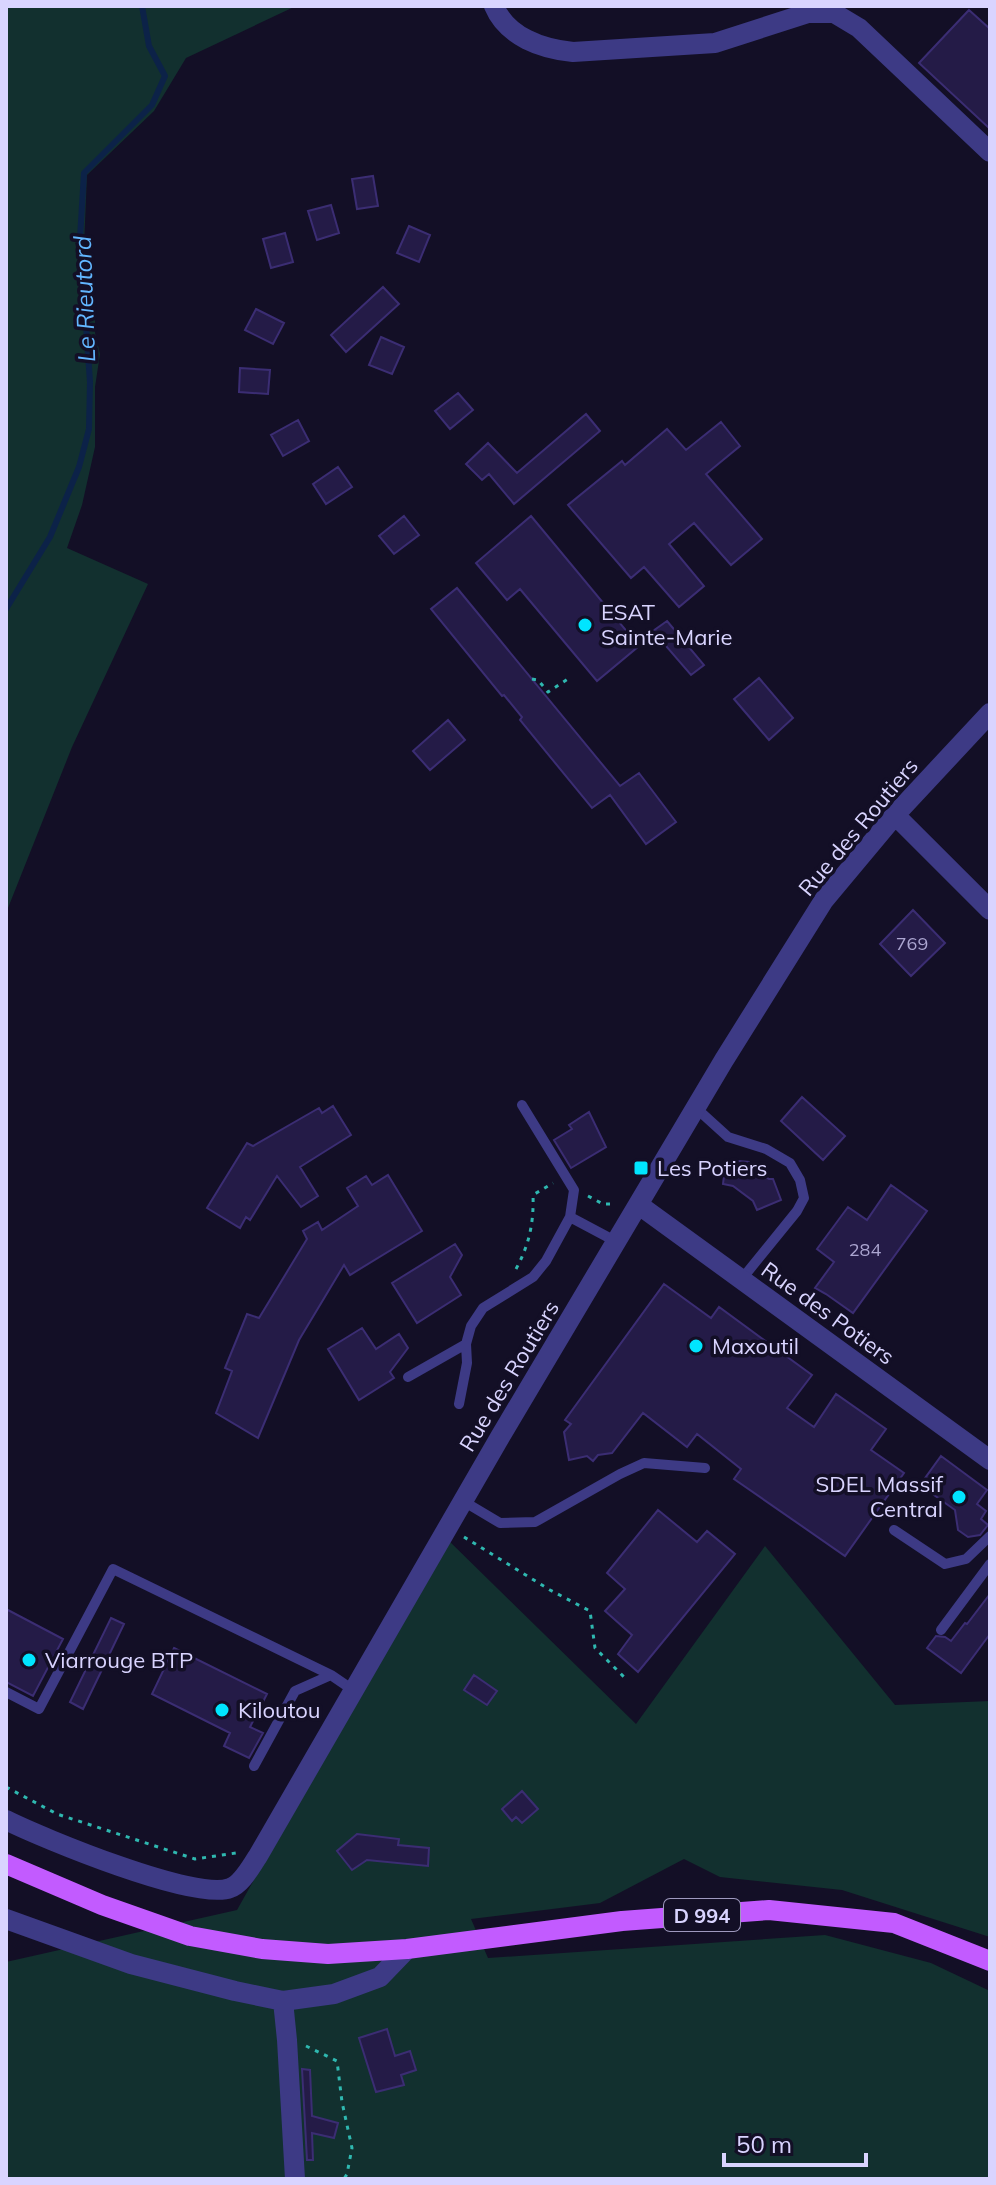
<svg xmlns="http://www.w3.org/2000/svg" width="996" height="2185" font-family="Mulish,sans-serif">
<style>
.green{fill:#12302f}
.lines{fill:none;stroke-linecap:round;stroke-linejoin:round}
.stream{stroke:#0c2248;stroke-width:6}
.building{fill:#241b47;stroke:#3b2d73;stroke-width:2}
.path{stroke:#2fb8b0;stroke-width:3;stroke-dasharray:4 6;stroke-linecap:butt}
.lane{stroke:#3d3a85;stroke-width:10}
.street{stroke:#3d3a85;stroke-width:20}
.primary{stroke:#c25bff;stroke-width:20}
.poi-dot{fill:#00e5ff;stroke:#130f26;stroke-width:3}
.labels{text-anchor:middle;dominant-baseline:central;stroke-width:7;stroke-linejoin:round;paint-order:stroke}
.number-label{font-size:18px;fill:#aca6d1}
.shield{fill:#130f26;stroke:#9e99be;stroke-width:2}
.shield-label{font-size:20px;font-weight:bold;fill:#d9d4ff}
.poi-label{font-size:22px;fill:#d9d4ff;stroke:#130f26;text-anchor:start}
.street-label{font-size:22px;fill:#d9d4ff;stroke:#130f26}
.water-label{font-size:24px;font-style:italic;fill:#62b6ff;stroke:#130f26}
</style>
<rect width="100%" height="100%" fill="#130f26"/>
<path class="green" d="M6,6H296L186,58L154,111L87,175L84,246L95,305V333L100,354L95,387V447L82,505L67,548L148,584L72,747L6,913Z
M446,1538L636,1724L765,1546L895,1705L990,1701V1937L842,1890L720,1877L684,1859L600,1903L471,1919L488,1958L825,1935L931,1963L990,1991V2179H6V1962L237,1910Z"/>
<g class="lines">
<path class="stream" d="M6,609L50,537L79,467L89,429L90,382L80,238L84,173L152,105L165,76L149,46L142,6"/>
</g>
<path class="building" d="M969,10L990,29V129L919,63Z
M373,176L378,206L357,209L352,179Z
M331,205L339,233L317,240L308,211Z
M409,226L430,235L419,262L397,253Z
M285,233L293,262L271,268L263,239Z
M383,287L399,304L346,352L331,335Z
M256,309L284,323L273,344L245,330Z
M381,337L404,347L392,374L369,365Z
M240,368L270,370L268,394L239,392Z
M458,393L473,410L450,429L435,411Z
M586,414L600,431L514,504L489,474L482,480L466,464L488,443L517,473Z
M298,420L309,441L283,456L271,435Z
M721,422L740,446L706,474L762,539L731,565L694,523L669,544L704,586L679,607L644,567L631,578L568,505L622,461L625,465L667,429L686,450Z
M338,467L352,487L326,504L313,484Z
M404,516L419,535L394,554L379,536Z
M531,516L639,646L597,681L520,589L507,600L476,563Z
M457,588L620,786L639,773L676,822L646,844L610,795L592,808L520,720L522,717L504,695L502,696L431,609Z
M667,621L704,665L691,675L653,631Z
M759,678L793,718L769,740L734,699Z
M448,720L465,740L430,770L413,751Z
M913,910L945,943L911,976L880,944Z
M802,1097L845,1136L823,1160L781,1121Z
M333,1106L351,1135L300,1167L318,1196L301,1207L277,1176L250,1220L246,1217L240,1228L207,1208L247,1143L253,1146L319,1108L322,1113Z
M589,1112L606,1147L571,1168L554,1140L572,1129L569,1125Z
M726,1160L749,1162L750,1167L769,1179H773L781,1200L757,1210L753,1201L733,1186L723,1184Z
M388,1175L422,1231L350,1275L344,1265L299,1340L258,1438L216,1413L232,1371L225,1368L247,1314L259,1318L307,1239L303,1231L318,1222L322,1230L358,1206L347,1188L366,1176L372,1185Z
M891,1185L927,1211L853,1313L826,1294L815,1288L834,1262L817,1249L848,1207L867,1220Z
M455,1244L462,1255L450,1277L461,1295L417,1323L392,1283Z
M664,1284L711,1318L719,1307L812,1375L787,1408L814,1427L836,1394L886,1429L871,1450L904,1473L845,1556L734,1479L741,1469L697,1434L687,1447L643,1413L612,1453L598,1455L593,1461L587,1456L569,1460L564,1432L571,1424L565,1420Z
M362,1328L376,1349L399,1334L408,1348L390,1372L394,1378L359,1400L328,1349Z
M941,1456L987,1490L977,1504L986,1511L981,1519L988,1525L980,1535L968,1537L958,1530L955,1510L920,1485Z
M658,1510L697,1542L707,1531L735,1554L638,1672L618,1654L632,1635L605,1611L625,1589L607,1573Z
M990,1594V1634L961,1673L927,1648L936,1636L945,1637L951,1641L965,1623L967,1624Z
M6,1609L63,1639L33,1696L6,1682Z
M111,1618L124,1624L83,1709L70,1702Z
M174,1648L267,1694L250,1727L263,1733L249,1758L224,1746L230,1733L152,1694Z
M474,1675L497,1691L487,1705L464,1690Z
M522,1791L538,1809L522,1823L516,1817L512,1821L502,1809Z
M357,1834L399,1839L398,1845L429,1848L428,1866L367,1860L352,1870L337,1851Z
M387,2029L395,2056L410,2051L416,2070L401,2075L404,2085L376,2092L359,2038Z
M302,2069L310,2070L312,2116L338,2123L334,2138L312,2133L313,2160H307Z"/>
<g class="lines">
<path class="path" d="M532,679L538,680L548,692L571,677
M588,1196L603,1204H614
M516,1269C529,1245 534,1223 533,1195L553,1183
M464,1537L550,1590L590,1611L595,1648L627,1680
M6,1787L57,1814L195,1859L236,1853
M306,2046L337,2061L342,2102L352,2148L347,2174L344,2179"/>
<path class="lane" d="M522,1105L574,1190L570,1217
M696,1108L728,1137L766,1149L790,1163L800,1180L804,1198L797,1211L741,1280
M408,1377L466,1344
M459,1404L467,1363L466,1344L471,1326L483,1308L533,1277L546,1261L570,1217L617,1242
M463,1501L500,1523L535,1522L620,1474L644,1463L705,1468
M894,1530L945,1564L966,1559L990,1536
M941,1630L990,1564
M6,1692L39,1709L113,1569L331,1675
M254,1766L295,1691L331,1675L353,1690"/>
<path class="street" d="M494,6C507,37 542,49 573,52L715,43L808,13H834L859,28L990,152
M895,815L990,910
M639,1205L990,1460
M6,1820C42,1838 197,1902 230,1888C242,1884 251,1866 258,1856L500,1437L724,1060L824,900L895,815L990,713
M6,1919L131,1964L235,1991L283,2001L334,1994L380,1977L407,1949
M283,2001L287,2040L295,2179"/>
<path class="primary" d="M6,1864L102,1905L190,1936L262,1949L328,1954L407,1949L622,1921L769,1910L894,1923L990,1961"/>
</g>
<g class="poi-dot">
<circle cx="585" cy="625" r="8"/>
<rect x="633" y="1160" width="16" height="16" rx="4"/>
<circle cx="696" cy="1346" r="8"/>
<circle cx="959" cy="1497" r="8"/>
<circle cx="29" cy="1660" r="8"/>
<circle cx="222" cy="1710" r="8"/>
</g>
<g class="labels">
<g class="number-label">
<text x="912" y="943">769</text>
<text x="865" y="1249">284</text>
</g>
<rect class="shield" x="664" y="1899" width="76" height="32" rx="6"/>
<g class="shield-label">
<text x="702" y="1915">D 994</text>
</g>
<g class="poi-label">
<text x="601" y="612">ESAT<tspan x="601" dy="25">Sainte-Marie</tspan></text>
<text x="657" y="1168">Les Potiers</text>
<text x="712" y="1346">Maxoutil</text>
<text x="943" y="1484" text-anchor="end">SDEL Massif<tspan x="943" dy="25">Central</tspan></text>
<text x="45" y="1660">Viarrouge BTP</text>
<text x="238" y="1710">Kiloutou</text>
</g>
<g class="street-label">
<text transform="translate(858 827) rotate(-50)">Rue des Routiers</text>
<text transform="translate(828 1313) rotate(36)">Rue des Potiers</text>
<text transform="translate(509 1376) rotate(-59)">Rue des Routiers</text>
</g>
<g class="water-label">
<text transform="translate(84 299) rotate(-92)">Le Rieutord</text>
</g>
</g>
<rect width="996" height="2185" fill="none" stroke="#d9d4ff" stroke-width="16"/>
<path d="M724 2153v12h142v-12" fill="none" stroke="#d9d4ff" stroke-width="4"/>
<text x="736" y="2153" font-size="24" fill="#d9d4ff" stroke="#130f26" stroke-width="6" paint-order="stroke">50 m</text>
</svg>
